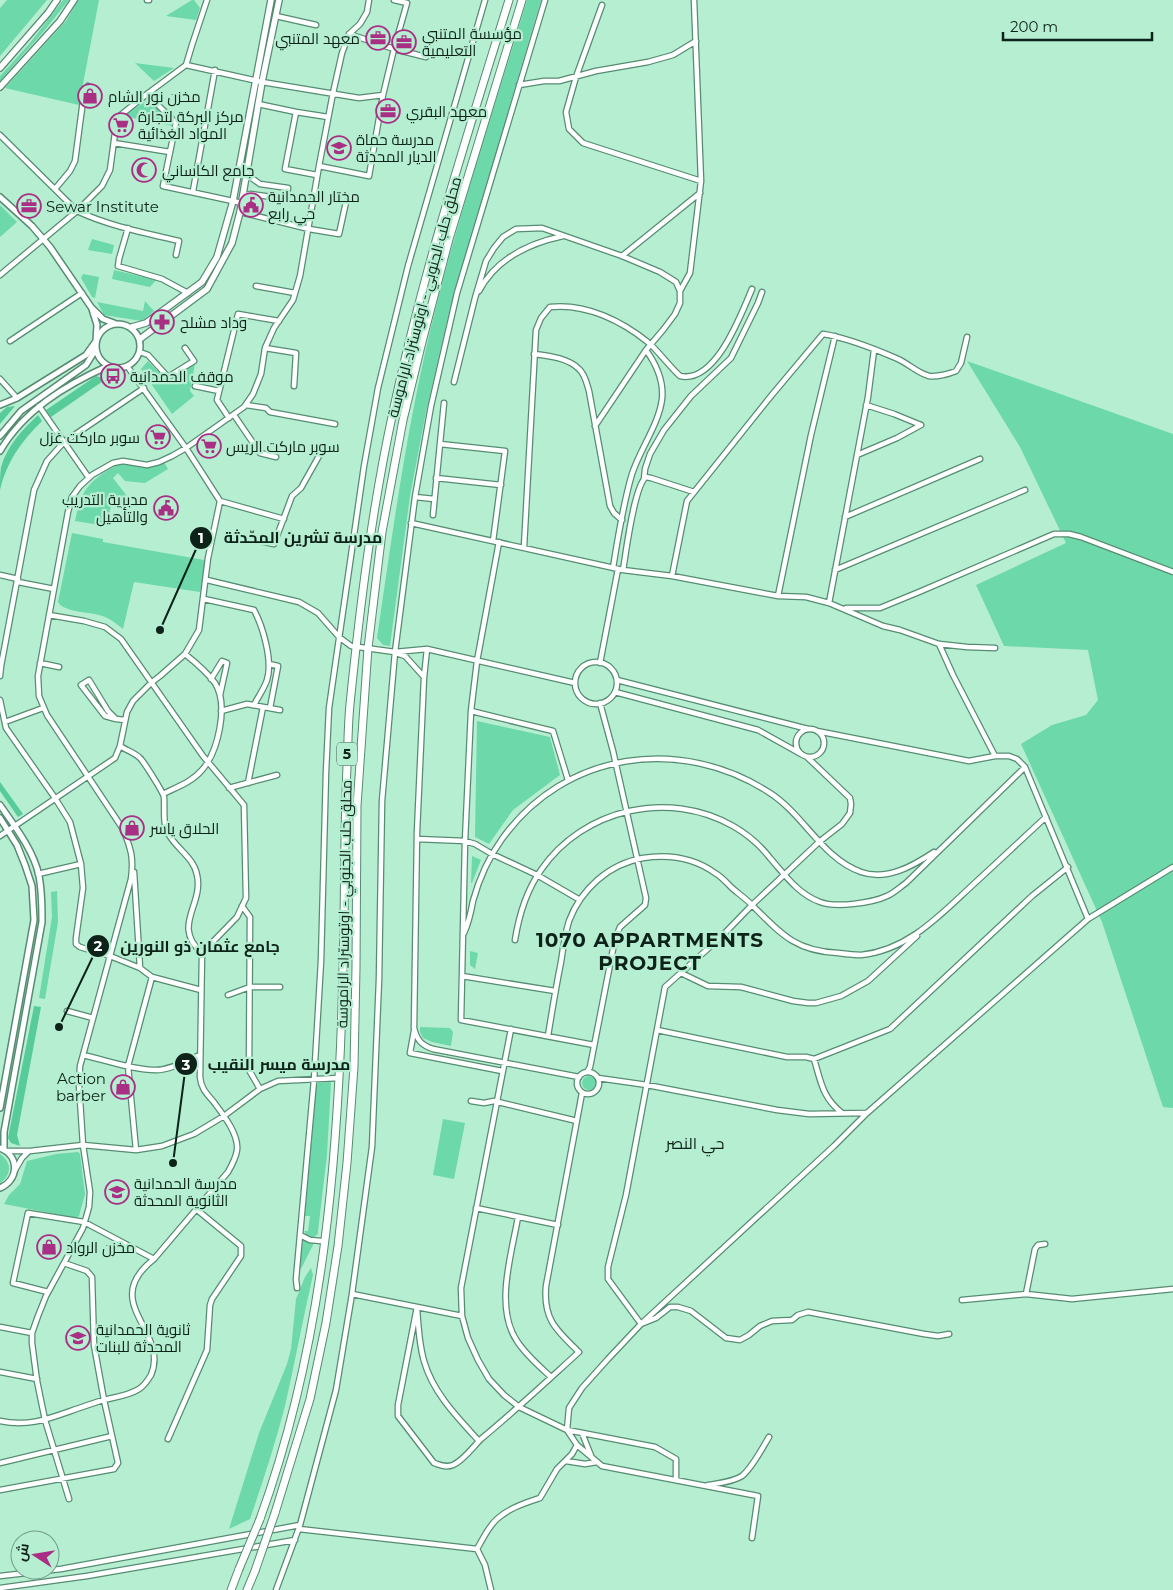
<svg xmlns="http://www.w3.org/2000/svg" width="1173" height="1590" font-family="Montserrat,Cairo,sans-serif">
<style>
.green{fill:#6dd8a9}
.forest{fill:#57cb9a}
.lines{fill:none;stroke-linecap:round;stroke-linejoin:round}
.minor-casing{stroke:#568c72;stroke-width:7}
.tertiary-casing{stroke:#568c72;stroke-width:8}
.secondary-casing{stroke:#568c72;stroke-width:8}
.trunk-casing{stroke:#568c72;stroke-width:9}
.minor{stroke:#fff;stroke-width:4.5}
.tertiary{stroke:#fff;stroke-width:5}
.secondary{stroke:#fff;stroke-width:5.5}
.trunk{stroke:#fff;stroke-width:7}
.trunk-bridge-casing{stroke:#568c72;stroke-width:9;stroke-linecap:butt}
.trunk-bridge{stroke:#fff;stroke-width:7}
.labels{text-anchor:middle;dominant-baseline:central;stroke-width:4.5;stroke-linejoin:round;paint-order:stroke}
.shield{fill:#b6eed2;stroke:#406050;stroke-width:1}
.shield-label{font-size:14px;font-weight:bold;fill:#0d2319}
.poi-label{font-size:15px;fill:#0d2319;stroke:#b6eed2;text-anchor:start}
.street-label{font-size:15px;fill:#0d2319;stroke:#b6eed2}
.neighbourhood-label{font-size:16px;fill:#0d2319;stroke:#b6eed2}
.district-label{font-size:20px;font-weight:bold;letter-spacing:1px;fill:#0d2319;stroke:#b6eed2}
.leader{fill:none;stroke:#0d2319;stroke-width:2}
.callout-dot{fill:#0d2319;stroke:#b6eed2;stroke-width:2}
.mark-label{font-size:15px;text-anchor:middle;font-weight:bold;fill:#fff}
.callout-label{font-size:16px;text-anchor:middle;font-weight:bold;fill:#0d2319;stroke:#b6eed2;stroke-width:4.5;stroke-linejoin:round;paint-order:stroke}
</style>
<rect width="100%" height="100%" fill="#b6eed2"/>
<path class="green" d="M7,0H47L0,56V8Z
M63,0H69L44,31L0,81V76L30,43Z
M78,0H99L79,105L5,88L66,21Z
M192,0H194L200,8L196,20L166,16Z
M527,0H541L450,308L426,412L410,496L390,646L383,645L377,638C393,529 408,418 435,311C461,206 496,103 527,0Z
M135,63L174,68L154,81Z
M149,99L173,126L123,116Z
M0,205L17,222L0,237Z
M92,239L114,245L112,254L88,250Z
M114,270L156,280L150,287L112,279Z
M83,274L99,277L95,298L92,297L81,278Z
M145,301L154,311L142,321L104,315L97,302L143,311Z
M148,361L167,381L195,364L190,391L194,396L172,414L141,369Z
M967,361L1173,434V1108L1163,1107L1102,922L1021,744L1052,725L1086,715L1098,700L1088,650L1004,646L976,585L1066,543L1020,447Z
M164,462L168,469L145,483L125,481L118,473L113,478L127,496L111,506L106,526L75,521C80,497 84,486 105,472C110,469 116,464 122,464C130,463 137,467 145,468C151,468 159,464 164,462Z
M72,533L103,539V542L204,560V574L200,592L134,582L123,629C115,623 109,617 99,615C88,612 63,612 58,602Z
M477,721L550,737L560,775L513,810L489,844L475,837Z
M472,856L481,860L472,883H471Z
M57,891L58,922L45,999L39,998L52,917L51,892Z
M470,951L478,953L475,969L470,965Z
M420,1027L450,1028L453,1032L451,1046L432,1042L423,1038L420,1032Z
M582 1083a7 7 0 1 1 14 0a7 7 0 1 1-14 0Z
M330,1082L331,1083L327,1155L318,1231V1234L314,1237H308L304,1231H308L310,1216H305L316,1088L318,1083Z
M443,1119L465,1123L454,1179L433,1175Z
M78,1152L80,1154L85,1194L79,1216L76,1218L4,1204L9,1195L20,1184L27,1161L56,1154Z
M0,1154C12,1162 12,1175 0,1183Z
M303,1239L314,1243L301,1269L300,1267Z
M311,1268L313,1275C303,1318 295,1362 285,1406C275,1444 263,1482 250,1519L229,1529L259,1433L287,1364L291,1349L296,1299L305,1277Z"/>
<path class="forest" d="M96,376L106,379L51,417L46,410Z
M15,406L0,424V413L7,407Z
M38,415L42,421C21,442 7,461 0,490C0,483 0,474 1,467C7,446 22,430 38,415Z
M0,782L23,814L18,817L0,791Z
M34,1006L41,1007L17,1135L20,1146L11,1143L8,1138Z"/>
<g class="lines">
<g class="minor-casing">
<path id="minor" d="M147,0H149
M602,5L576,77L566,112L569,129L583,143L701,181
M276,16L316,25
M349,34L394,49L426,57
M186,65L262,82L347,96L359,98L383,95L394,49L407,3L394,0
M519,85L544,81H559L596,71L648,62L673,55L696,41
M147,94L176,123L163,186L242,203
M258,104L296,112
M0,135L77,211C109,226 145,233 179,241L176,255
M114,143L170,152
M319,166L369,176L383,95
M317,175L285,169L296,112L328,117
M55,189L70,171L75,161L84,93L88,86
M193,191L215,70
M243,196L250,194L286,199L288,188L260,184L246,174
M240,212L309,229L339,234L346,202
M128,228L119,259L118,266L162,279L188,293
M622,256L700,193
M0,275L77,211L102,186L110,170L117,118L147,94L186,65L192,45L207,0
M256,286L295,293
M479,291C496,259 530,243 563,236
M10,341L82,293
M265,348L296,353L294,386
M140,352L148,355L168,377L194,361L185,348
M534,354C549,356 568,358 579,369C585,374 587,384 589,391L610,506L614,513L622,520
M127,366L186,448L220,501L284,519
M0,379L17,398
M454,382L475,298L486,261L494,248L503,237L516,229L542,228L622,256L660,272L676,282L680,291
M195,386L219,391
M246,405L266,408L270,412L335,424
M866,405L894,414L921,425
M39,406L89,478
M234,415L260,453L276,457
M229,418L217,400L238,314L279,321
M595,426L646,350L663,330L675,314L680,303V291L690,273L701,181L694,0
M440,444L505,451L493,541
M857,455L897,438L921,425
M436,478L501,485
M644,479L645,469L650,454L664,430L691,396L731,358L758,303L762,292
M415,497L434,499
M433,515L444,403
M845,517L980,459
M411,523L623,570L672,576L778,596L806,597L829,603L883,626L900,630L939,644L967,647L995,648
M235,536L274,544L292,496L301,488L319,456
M499,542L477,661L471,711L465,841L461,1020L594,1045
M524,547L536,330L541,318L550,307C586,303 622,321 649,343C660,353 669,366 680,376C716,384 741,314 752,289
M613,568C618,537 623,504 632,474C640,449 659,424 662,399C664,381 656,364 646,350
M623,570C626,553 634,486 646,477L651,478L694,492
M835,570L1025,490
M0,575L18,579
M672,576L687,501L771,396L823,334C848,338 875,349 898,359C909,364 917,373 929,376C937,377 949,374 956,371L961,363L967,337
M207,580L299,602L318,613L339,637L351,646L395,652L427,649L575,683
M18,582L54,589
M778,596L811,435L835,336
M204,599L254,610C263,627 273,661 267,680C264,689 258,697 254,705
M829,603L868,397L874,350
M846,608H880L919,592L1054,534H1069L1081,537L1173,572
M49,615L84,621L105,627L121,639L203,756L244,805L246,898L237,917L202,953
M939,644L953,675L995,756
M427,649L424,677L417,832L414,1028C417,1040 421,1045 433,1049L579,1077
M396,653L405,656L424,677
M575 683a21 21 0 1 1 42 0a21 21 0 1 1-42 0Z
M40,663L59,667
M600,663L618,569
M269,664L278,666L270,708
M0,676L1,666L34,490L47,461L64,442L144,388
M211,679L222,661L227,663L220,695
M617,680L808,729
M615,692L758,730L801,754
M0,700L6,728L55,798L70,822L81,864L83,888L76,938V944L80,947L110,956L140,968L152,977L201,990
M221,711L247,704L280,710
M471,711L553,731L568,780
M116,719L105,716L81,685L89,680L108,711L116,719L125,720
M5,722L43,708
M796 743a14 14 0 1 1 28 0a14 14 0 1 1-28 0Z
M817,731L969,761L995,756H1009L1017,759L1025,767L1088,919
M807,757L850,798L851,804L850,813L842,824L819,842L752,905L721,937L665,987L626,1195L608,1267V1279L641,1324L656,1318L670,1307H678L691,1311L726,1338L740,1340L749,1335L760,1326L772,1321L792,1320L798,1315L808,1312L924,1334L938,1336L949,1334
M248,783L263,707
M229,788L277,775
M163,794C177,787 192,782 202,770C218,752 229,705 215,683C207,672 195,662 185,654
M0,836L115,758L120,746L127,712L133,701L151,683L160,676L185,654L199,630L208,558L220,501
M417,839L465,841L475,844L492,854L537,875L580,900
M134,872L140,968
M38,874L81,864
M242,906L250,917L249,1070L260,1089
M464,933C469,922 471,912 473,901C479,879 489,857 502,839C565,751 681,735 770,793C804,815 822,858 861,872C887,881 913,866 934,852
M515,940C519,915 526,891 541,870C583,809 668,789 733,826C747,834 760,845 770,858C785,875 798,894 820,902C836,908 872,903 887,896C894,893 900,887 906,883L1025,767
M681,973L708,986L741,987L793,1001L808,1003H816L841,996L868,981L917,936
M462,976L555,991
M228,995L250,987H280
M67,1011L93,1018
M511,1029L461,1288L462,1316L468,1338L478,1360L489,1379L504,1395L519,1407L567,1430L655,1447L676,1459V1480
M657,1030L787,1057H806L814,1059L890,1029L1032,896L1068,867
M414,1031L410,1053L502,1071
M548,1036C552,1011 556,987 561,962C563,948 565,934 569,921C581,889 609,864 643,858C669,854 694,858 715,873C722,877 727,883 732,888C739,894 746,899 752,905C781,934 795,951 838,953C846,954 854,955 861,955C910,950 943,912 977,881C1000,860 1023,838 1046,817
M83,1055C106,1060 133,1070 156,1070C171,1070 187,1060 200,1055
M814,1059C821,1082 822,1097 842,1113
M577 1083a11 11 0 1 1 22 0a11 11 0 1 1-22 0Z
M587,1072L590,1067L615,939L620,927L645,905L646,898L613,751L600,703
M598,1078L647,1085L777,1110L809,1114L866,1113
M471,1101L484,1103L494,1101L577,1121
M136,1150L128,1066L152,977
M6,1151H30L83,1145L136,1150L162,1146L194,1134L224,1116L260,1089L278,1081L339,1078
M15,1170L22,1158L28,1152
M476,1208L558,1225
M518,1217C512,1253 494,1307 517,1341C526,1355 539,1366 551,1377
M300,1235L310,1240L321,1241
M297,1288L296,1279L314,1080L321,961L326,772L329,708L364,466L378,388L408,266L485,0
M48,1292L13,1283L28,1213L84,1222L154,1259
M352,1294L417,1307L398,1405V1416L434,1463C440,1465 446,1468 453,1465C464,1460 472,1448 481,1439C515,1411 547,1381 579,1352C556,1330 543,1319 546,1286L582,1093
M1026,1294L1035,1249L1038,1245L1045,1244
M962,1300L1026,1294L1072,1299L1173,1289
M462,1316L417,1307C418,1325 419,1344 424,1361C433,1393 458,1418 479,1441
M0,1327L32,1333
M0,1372L37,1379
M0,1421C32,1428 55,1416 85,1406C91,1404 97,1402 103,1400C115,1397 128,1396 139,1389C144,1386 148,1380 151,1375C170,1331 98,1303 154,1259L228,1172C232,1165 236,1158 237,1150C239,1134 222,1113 213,1101C206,1093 201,1088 200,1077L202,953C171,926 204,905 197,875C194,858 177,849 169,835C162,824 165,809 164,797C163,792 144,762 140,758C135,753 126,750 120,746
M582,1433L592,1458
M168,1439L207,1350L210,1305L212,1299L241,1256V1246L196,1209
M566,1461L585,1464L597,1462
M0,1463L112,1436
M708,1485C719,1483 733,1482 742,1476C752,1468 763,1447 769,1437
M0,1490L114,1469L118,1463L104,1400L94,1345L92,1277L87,1271L64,1263
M69,1499L45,1420L37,1381L32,1343V1333L38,1316L46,1296L83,1228L89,1207L90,1192L83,1145L79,1085L80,1066L131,879C134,858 131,849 123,829L47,715L39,696L38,676L68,512L72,497L80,486L92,475L113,463L123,461L147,465L159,462L172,456L186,448L244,407L253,394L261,374L265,348L274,328L293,300L300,276L319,166L333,93L342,53L349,34L360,24L367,12L369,0
M299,1529L477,1549
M752,1538L758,1496L602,1466L577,1445L567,1430L569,1408L582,1388L608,1359L641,1324L834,1146L867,1113L1088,919L1173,867
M0,1576L61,1569L300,1525
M0,1588L87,1576L295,1540
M276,1590L300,1525L336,1390L352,1294L372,1147L379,980L382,801L395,652L415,497L431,406L457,293L545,0
M491,1590L485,1565L477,1549C483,1539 488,1527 497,1519C509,1508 525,1503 540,1498L557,1469L572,1454L577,1445"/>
</g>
<g class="tertiary-casing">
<path id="tertiary" d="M0,197L32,226L50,247L91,307L103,319L114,323
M96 346a22 22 0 1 1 44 0a22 22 0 1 1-44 0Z
M0,405L17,398L86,355L96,341L97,325L92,309
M0,436L21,411L86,365L96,349
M0,451C24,410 66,385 108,366
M0,805C14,825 34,851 39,876C42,891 42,907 42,922L4,1132V1150
M0,818L17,845L25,865L32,886L34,920L0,1108
M0,1148C20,1156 19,1180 0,1188"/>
</g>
<g class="secondary-casing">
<path id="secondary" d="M0,68L48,13L57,0
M0,87L60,21L74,0
M132,327L146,323L202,282L217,257L233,201L271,0
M140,339L207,289L232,243L240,212L262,82L279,0"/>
</g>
<g class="trunk-casing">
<path id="trunk" d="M275,1513L310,1399L326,1323L338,1246L347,1163L354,1067L356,968L357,806L368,648L382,532L403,420L422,342L449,239L522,0
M260,1519C324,1343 339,1154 343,968C345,901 344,833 347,766C348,745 348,724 350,704C360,606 372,508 393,412C423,272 467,136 509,0
M231,1590L239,1569
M247,1590L255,1571"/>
</g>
<use href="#minor" class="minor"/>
<use href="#tertiary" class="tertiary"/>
<use href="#secondary" class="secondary"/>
<use href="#trunk" class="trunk"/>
<g class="trunk-bridge-casing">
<path id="trunk-bridge" d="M239,1569L260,1519
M255,1571L275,1513"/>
</g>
<use href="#trunk-bridge" class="trunk-bridge"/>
</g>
<defs>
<g id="office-ring" transform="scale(1.25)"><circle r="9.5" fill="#b6eed2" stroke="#a92f84" stroke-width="1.5"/><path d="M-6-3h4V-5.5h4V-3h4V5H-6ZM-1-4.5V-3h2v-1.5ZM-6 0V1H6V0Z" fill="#a92f84"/></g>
<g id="shop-ring" transform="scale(1.25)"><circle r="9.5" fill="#b6eed2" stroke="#a92f84" stroke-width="1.5"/><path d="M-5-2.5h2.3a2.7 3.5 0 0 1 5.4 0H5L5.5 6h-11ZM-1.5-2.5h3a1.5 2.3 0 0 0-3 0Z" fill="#a92f84"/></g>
<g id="supermarket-ring" transform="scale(1.25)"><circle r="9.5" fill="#b6eed2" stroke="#a92f84" stroke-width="1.5"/><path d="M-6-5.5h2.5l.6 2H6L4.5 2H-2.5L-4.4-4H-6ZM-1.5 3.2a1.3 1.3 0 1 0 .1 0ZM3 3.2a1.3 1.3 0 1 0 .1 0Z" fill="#a92f84"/></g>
<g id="school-ring" transform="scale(1.25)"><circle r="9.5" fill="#b6eed2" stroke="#a92f84" stroke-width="1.5"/><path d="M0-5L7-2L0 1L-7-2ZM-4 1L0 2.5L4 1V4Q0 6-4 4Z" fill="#a92f84"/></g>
<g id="mosque-ring" transform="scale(1.25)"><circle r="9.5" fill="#b6eed2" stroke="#a92f84" stroke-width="1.5"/><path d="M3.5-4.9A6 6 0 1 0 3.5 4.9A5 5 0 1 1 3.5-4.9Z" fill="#a92f84"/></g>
<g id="civic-ring" transform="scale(1.25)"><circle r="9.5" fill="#b6eed2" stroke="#a92f84" stroke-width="1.5"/><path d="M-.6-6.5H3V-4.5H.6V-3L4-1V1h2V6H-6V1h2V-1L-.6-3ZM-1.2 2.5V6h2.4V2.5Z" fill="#a92f84"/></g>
<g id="pharmacy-ring" transform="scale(1.25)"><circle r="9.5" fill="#b6eed2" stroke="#a92f84" stroke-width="1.5"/><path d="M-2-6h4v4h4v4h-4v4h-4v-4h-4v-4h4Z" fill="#a92f84"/></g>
<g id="bus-ring" transform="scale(1.25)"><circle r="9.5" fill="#b6eed2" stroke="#a92f84" stroke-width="1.5"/><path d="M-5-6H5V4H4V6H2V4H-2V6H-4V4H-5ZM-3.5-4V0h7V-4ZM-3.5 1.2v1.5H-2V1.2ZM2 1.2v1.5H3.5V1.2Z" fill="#a92f84"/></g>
</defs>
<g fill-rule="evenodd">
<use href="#office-ring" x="378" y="38"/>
<use href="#office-ring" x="404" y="42"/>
<use href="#shop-ring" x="90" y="96"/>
<use href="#office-ring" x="388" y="111"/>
<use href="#supermarket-ring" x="121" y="125"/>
<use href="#school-ring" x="339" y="148"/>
<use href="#mosque-ring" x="144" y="170"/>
<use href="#civic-ring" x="251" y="205"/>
<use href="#office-ring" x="29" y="206"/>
<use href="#pharmacy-ring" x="162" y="322"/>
<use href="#bus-ring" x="113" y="376"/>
<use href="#supermarket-ring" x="158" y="437"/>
<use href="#supermarket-ring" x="209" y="446"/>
<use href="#civic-ring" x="166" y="508"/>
<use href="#shop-ring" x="132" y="828"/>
<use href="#shop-ring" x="123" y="1087"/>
<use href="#school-ring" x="117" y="1192"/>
<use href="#shop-ring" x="49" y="1247"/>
<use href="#school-ring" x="78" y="1338"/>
</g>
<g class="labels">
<rect class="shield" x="337" y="742.5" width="20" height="23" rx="4"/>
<g class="shield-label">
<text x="347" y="754">5</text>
</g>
<g class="poi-label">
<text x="422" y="33">مؤسسة المتنبي<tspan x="422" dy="17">التعليمية</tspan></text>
<text x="360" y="38" text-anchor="end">معهد المتنبي</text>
<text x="108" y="96">مخزن نور الشام</text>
<text x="406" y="111">معهد البقري</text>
<text x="138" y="116">مركز البركة لتجارة<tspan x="138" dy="17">المواد الغذائية</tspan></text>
<text x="356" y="139">مدرسة حماة<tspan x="356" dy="17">الديار المحدثة</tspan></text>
<text x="162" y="170">جامع الكاساني</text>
<text x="268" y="196">مختار الحمدانية<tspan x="268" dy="17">حي رابع</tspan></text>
<text x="46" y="206">Sewar Institute</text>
<text x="180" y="322">وداد مشلح</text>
<text x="130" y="376">موقف الحمدانية</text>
<text x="140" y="437" text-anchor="end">سوبر ماركت غزل</text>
<text x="226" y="446">سوبر ماركت الريس</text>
<text x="148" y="499" text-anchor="end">مديرية التدريب<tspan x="148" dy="17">والتأهيل</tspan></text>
<text x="150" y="828">الحلاق ياسر</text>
<text x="106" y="1078" text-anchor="end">Action<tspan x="106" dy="17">barber</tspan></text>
<text x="134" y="1183">مدرسة الحمدانية<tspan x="134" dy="17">الثانوية المحدثة</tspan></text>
<text x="66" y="1247">مخزن الرواد</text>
<text x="96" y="1329">ثانوية الحمدانية<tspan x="96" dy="17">المحدثة للبنات</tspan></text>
</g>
<g class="street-label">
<text transform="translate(424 297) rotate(-75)">محلق حلب الجنوبي - اوتوستراد الراموسة</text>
<text transform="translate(344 904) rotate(-89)">محلق حلب الجنوبي - اوتوستراد الراموسة</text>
</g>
<g class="neighbourhood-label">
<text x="695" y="1143">حي النصر</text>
</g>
<g class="district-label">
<text x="650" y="940">1070 APPARTMENTS<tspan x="650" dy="23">PROJECT</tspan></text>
</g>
</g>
<path class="leader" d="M160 630L201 538M59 1027L98 946M173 1163L186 1064"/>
<g class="callout-dot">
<circle cx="160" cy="630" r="5"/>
<circle cx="59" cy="1027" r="5"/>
<circle cx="173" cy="1163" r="5"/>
<circle cx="201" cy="538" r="12"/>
<circle cx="98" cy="946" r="12"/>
<circle cx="186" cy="1064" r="12"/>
</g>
<g class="mark-label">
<text x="201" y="543">1</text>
<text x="98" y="951">2</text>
<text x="186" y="1070">3</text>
</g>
<g class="callout-label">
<text x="303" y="543">مدرسة تشرين المحّدثة</text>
<text x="200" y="952">جامع عثمان ذو النورين</text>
<text x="279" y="1070">مدرسة ميسر النقيب</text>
</g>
<g transform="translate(35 1555) rotate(282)"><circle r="24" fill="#b6eed2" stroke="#729d88"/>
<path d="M0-4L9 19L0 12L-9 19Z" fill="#a92f84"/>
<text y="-8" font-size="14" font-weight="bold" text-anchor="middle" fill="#0d2319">ش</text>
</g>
<path d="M1003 32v8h149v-8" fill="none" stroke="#0d2319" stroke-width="2.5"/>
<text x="1010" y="32" font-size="15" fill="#0d2319" stroke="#b6eed2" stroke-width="4" paint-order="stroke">200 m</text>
</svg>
